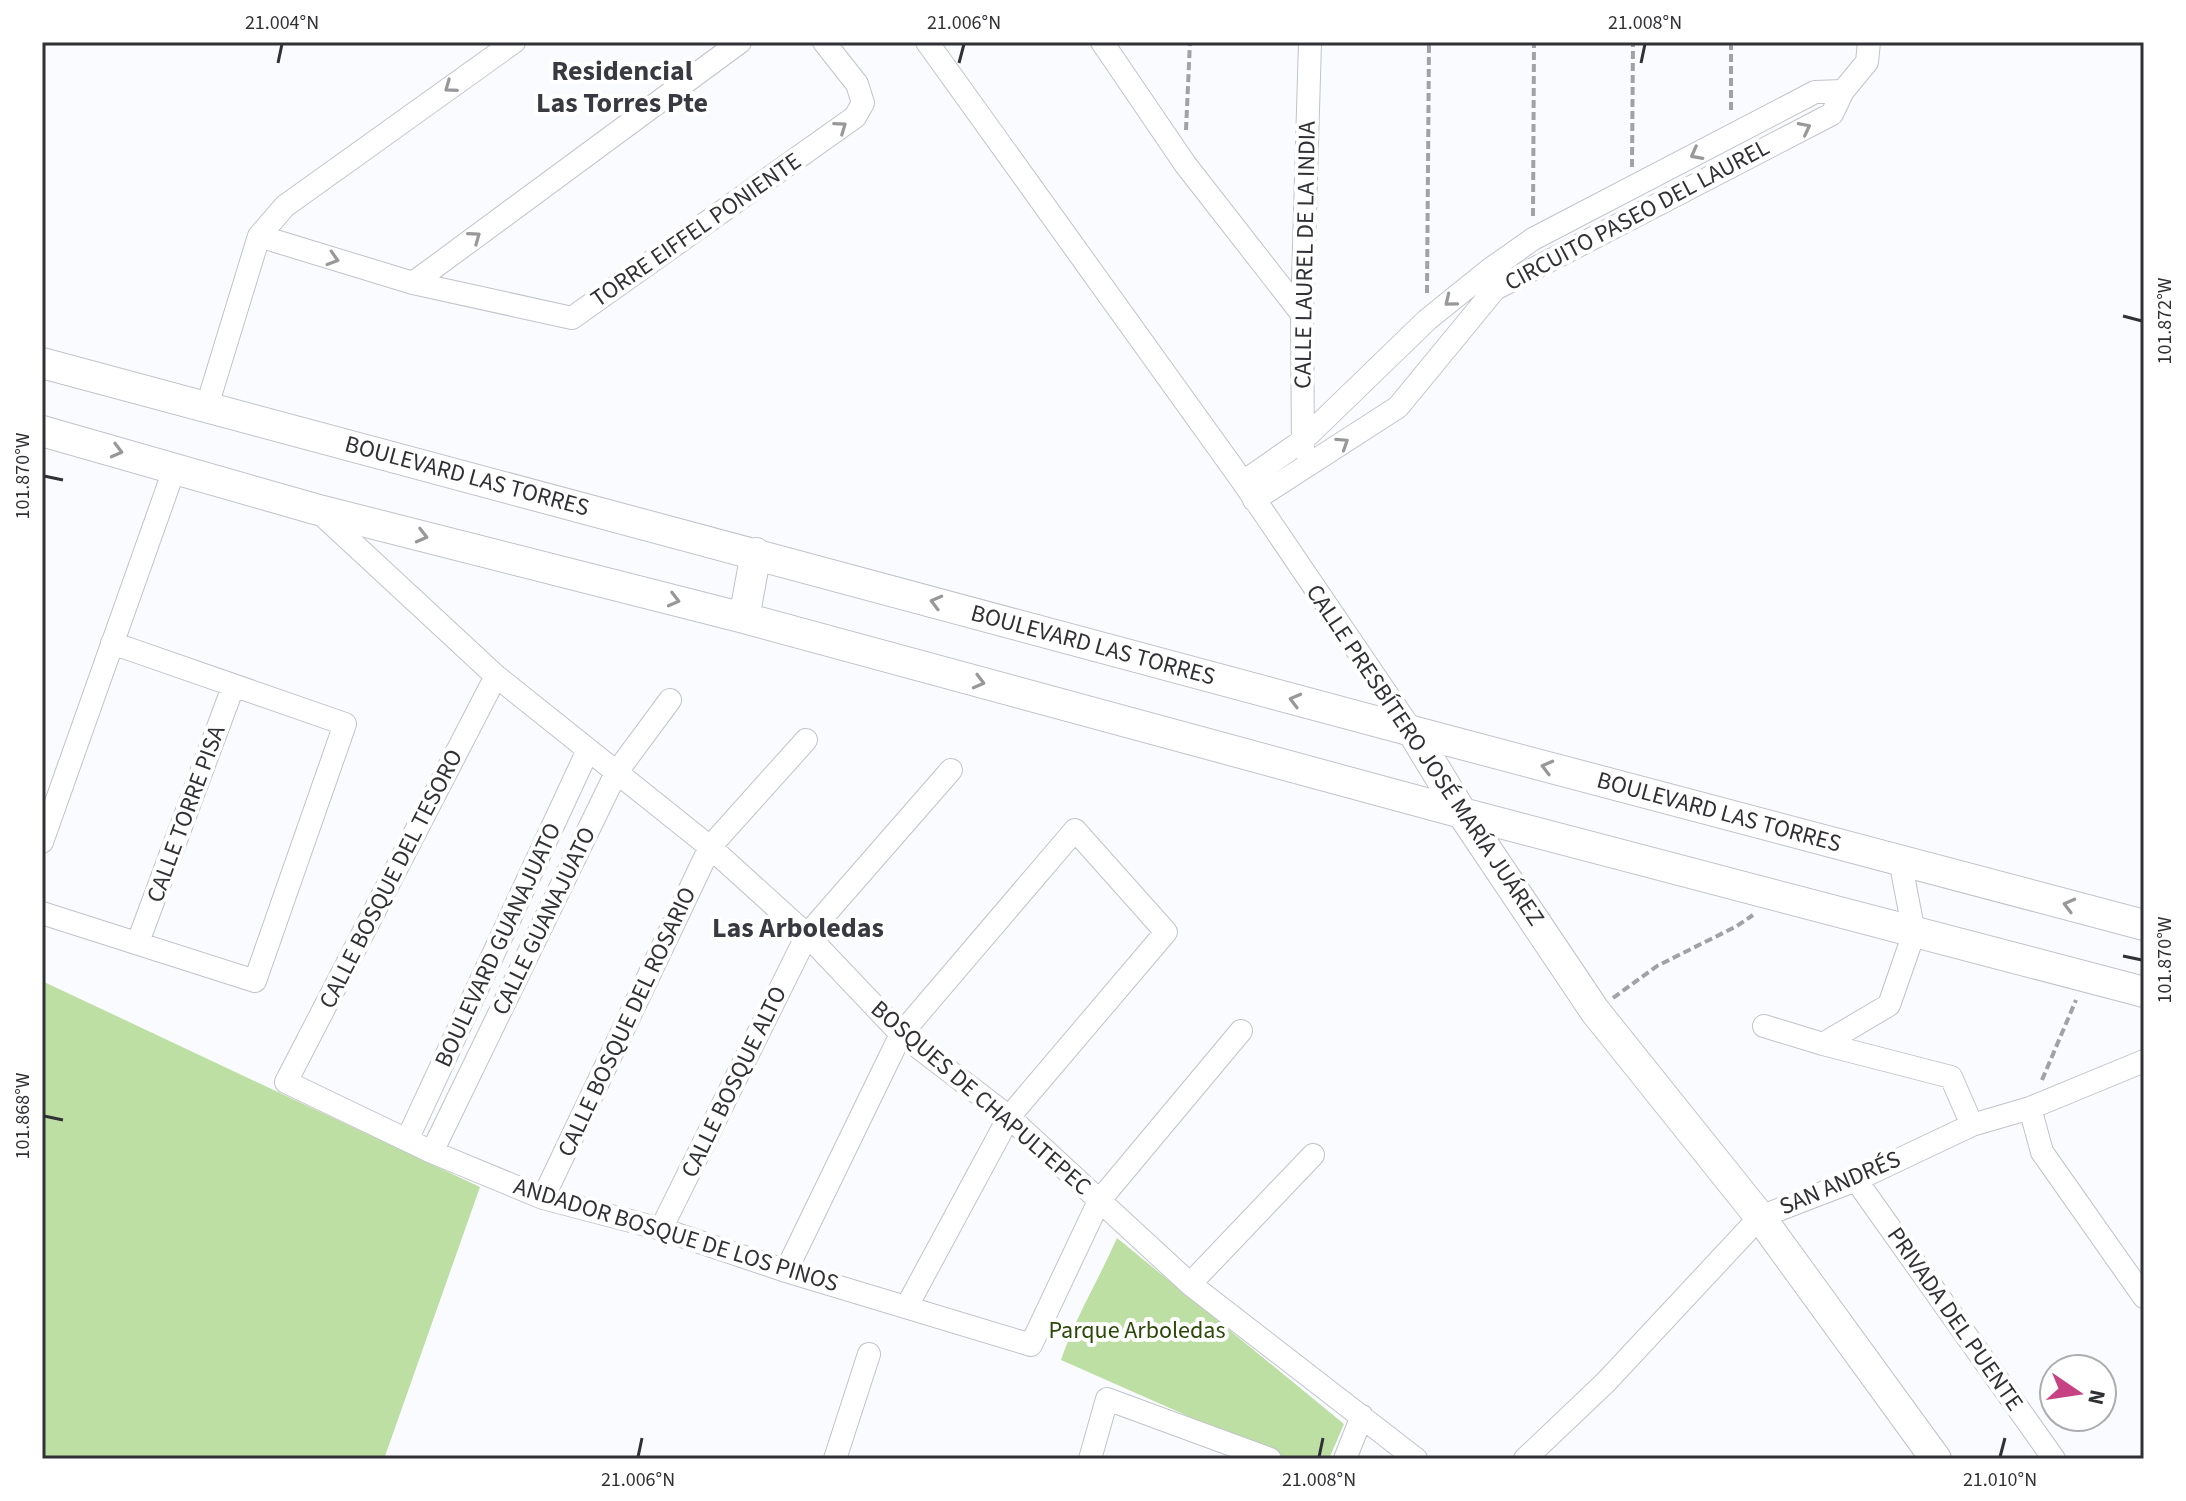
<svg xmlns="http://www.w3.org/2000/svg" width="2186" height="1501" font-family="'Source Sans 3',sans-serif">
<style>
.green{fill:#bddfa4}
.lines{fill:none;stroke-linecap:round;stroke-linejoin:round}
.street-casing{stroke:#c1c3cc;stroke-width:24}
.secondary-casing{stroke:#c1c3cc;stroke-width:32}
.path{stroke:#a1a2a5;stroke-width:4;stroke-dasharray:8 4;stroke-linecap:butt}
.street{stroke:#fff;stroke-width:22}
.secondary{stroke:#fff;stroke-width:30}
.oneway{stroke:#98989a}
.ticks{fill:none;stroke:#303134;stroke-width:3}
.labels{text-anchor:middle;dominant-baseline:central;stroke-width:8;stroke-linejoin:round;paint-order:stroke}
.street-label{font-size:24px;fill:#303134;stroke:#fff}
.park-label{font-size:24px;fill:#2a4807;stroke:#fff}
.quarter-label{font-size:28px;font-weight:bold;fill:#383941;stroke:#fff}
.neatline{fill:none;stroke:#303134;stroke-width:3}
.ticks-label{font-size:20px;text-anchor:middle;fill:#303134}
</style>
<rect width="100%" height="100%" fill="#fafbff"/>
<path class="green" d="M42,981L480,1187L384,1459H42Z
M1117,1238L1344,1424L1329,1459H1285L1061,1360C1075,1318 1099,1279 1117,1238Z"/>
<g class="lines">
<g class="street-casing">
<path id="street" d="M927,42L1243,482L1412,731
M1102,42L1185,164L1302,314
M259,236L413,283L572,318L855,117L863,103L857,84L824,42
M413,283L740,42
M207,406L259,236L285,206L514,42
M1303,449L1302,314L1310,42
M1243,482L1302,441L1427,320L1489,270L1533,239L1815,92L1843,91
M1254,500L1398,407L1495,289L1832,114L1843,91L1867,62L1869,42
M319,512L496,676L710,847L807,935L901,1034L1009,1117L1190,1284L1416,1459
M496,676L286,1082L432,1152L543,1198L661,1229L786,1271L1031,1345L1099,1201L1241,1031
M42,842L175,467
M42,913L255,981L345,724L112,643
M138,942L233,687
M1764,1026L1823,1044L1951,1077L1972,1125
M1823,1044L1889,1005L1914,933L1900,860
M2030,1108L2042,1152L2144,1297
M407,1140L588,750
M432,1152L616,773L670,700
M1856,1180L2054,1459
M543,1198L710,847L806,740
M661,1229L807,935L951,770
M786,1271L901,1034L1075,830L1166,932L1009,1117L907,1306
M1190,1284L1313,1155
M835,1459L869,1354
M1090,1459L1107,1399L1270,1459
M1345,1459L1362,1416
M1525,1459L1606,1382L1760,1217L1856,1180L1972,1125L2030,1108L2144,1061"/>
</g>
<g class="secondary-casing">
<path id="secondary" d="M42,363L1412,731L2144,925
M42,431L315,509L744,618L1462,813L2144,992
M744,618L756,553
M1412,731L1462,813L1595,1011L1760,1217L1936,1459"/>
</g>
<path class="path" d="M1731,42V112
M1186,130L1190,42
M1632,167L1633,42
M1533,216L1534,42
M1427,293L1429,42
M1613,998L1657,966L1737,926L1753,915
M2042,1080L2076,1000"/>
<use href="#street" class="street"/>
<use href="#secondary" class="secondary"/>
</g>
<defs><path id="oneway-chevron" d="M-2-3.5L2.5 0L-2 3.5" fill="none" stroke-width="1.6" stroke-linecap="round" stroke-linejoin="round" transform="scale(2)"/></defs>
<g class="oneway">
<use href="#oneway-chevron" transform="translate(450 87) rotate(144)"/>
<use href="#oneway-chevron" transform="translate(841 127) rotate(-35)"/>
<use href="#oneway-chevron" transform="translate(1805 128) rotate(-27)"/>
<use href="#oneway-chevron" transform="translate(1696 154) rotate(152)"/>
<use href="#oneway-chevron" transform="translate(475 237) rotate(-36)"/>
<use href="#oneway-chevron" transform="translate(333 259) rotate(17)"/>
<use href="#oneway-chevron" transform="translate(1450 301) rotate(141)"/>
<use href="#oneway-chevron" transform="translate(1343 443) rotate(-33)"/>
<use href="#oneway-chevron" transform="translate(117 451) rotate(15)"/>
<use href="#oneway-chevron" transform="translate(422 536) rotate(14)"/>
<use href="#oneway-chevron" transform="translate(674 600) rotate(14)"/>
<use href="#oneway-chevron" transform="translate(936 602) rotate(-165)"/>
<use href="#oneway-chevron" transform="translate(979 682) rotate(15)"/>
<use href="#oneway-chevron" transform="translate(1295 700) rotate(-165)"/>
<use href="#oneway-chevron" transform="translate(1547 767) rotate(-165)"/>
<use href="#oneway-chevron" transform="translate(2069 905) rotate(-165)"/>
</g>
<path class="ticks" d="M278,63L282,44M959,63L964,44M1641,63L1645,44M2123,316L2142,321M44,476L63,480M2123,956L2142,960M44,1116L63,1120M638,1457L642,1438M1319,1457L1323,1438M2000,1457L2005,1438"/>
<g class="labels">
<g class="street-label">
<text transform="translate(1637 215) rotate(-28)">CIRCUITO PASEO DEL LAUREL</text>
<text transform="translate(696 230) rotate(-35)">TORRE EIFFEL PONIENTE</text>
<text transform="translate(1305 255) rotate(-89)">CALLE LAUREL DE LA INDIA</text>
<text transform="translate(467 476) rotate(15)">BOULEVARD LAS TORRES</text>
<text transform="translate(1093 645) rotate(15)">BOULEVARD LAS TORRES</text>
<text transform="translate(1425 755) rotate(56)">CALLE PRESBÍTERO JOSÉ MARÍA JUÁREZ</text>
<text transform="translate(1719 812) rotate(15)">BOULEVARD LAS TORRES</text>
<text transform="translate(186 814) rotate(-70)">CALLE TORRE PISA</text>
<text transform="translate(391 879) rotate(-63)">CALLE BOSQUE DEL TESORO</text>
<text transform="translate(544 921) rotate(-64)">CALLE GUANAJUATO</text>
<text transform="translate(498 945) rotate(-65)">BOULEVARD GUANAJUATO</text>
<text transform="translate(627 1022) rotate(-65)">CALLE BOSQUE DEL ROSARIO</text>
<text transform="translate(734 1082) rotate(-64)">CALLE BOSQUE ALTO</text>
<text transform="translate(981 1098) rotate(41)">BOSQUES DE CHAPULTEPEC</text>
<text transform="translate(1840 1183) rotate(-23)">SAN ANDRÉS</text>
<text transform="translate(676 1235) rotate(17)">ANDADOR BOSQUE DE LOS PINOS</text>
<text transform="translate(1955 1319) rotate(55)">PRIVADA DEL PUENTE</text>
</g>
<g class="park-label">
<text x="1137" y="1330">Parque Arboledas</text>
</g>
<g class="quarter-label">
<text x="622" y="71">Residencial<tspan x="622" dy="32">Las Torres Pte</tspan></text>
<text x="798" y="928">Las Arboledas</text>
</g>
</g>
<rect width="2186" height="1501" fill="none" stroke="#ffffff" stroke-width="88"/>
<g transform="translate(2078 1393) rotate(103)"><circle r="38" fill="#ffffff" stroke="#acadae" stroke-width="2"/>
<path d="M0-6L14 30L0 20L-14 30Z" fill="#c74283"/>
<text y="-12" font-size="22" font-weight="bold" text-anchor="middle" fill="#303134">N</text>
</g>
<rect x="44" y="44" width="2098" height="1413" class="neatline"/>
<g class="ticks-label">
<text x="282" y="29">21.004°N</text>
<text x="964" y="29">21.006°N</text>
<text x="1645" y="29">21.008°N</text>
<text transform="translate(2164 321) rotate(-90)" y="7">101.872°W</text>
<text transform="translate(22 476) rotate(-90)" y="7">101.870°W</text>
<text transform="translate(2164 960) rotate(-90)" y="7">101.870°W</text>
<text transform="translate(22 1116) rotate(-90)" y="7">101.868°W</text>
<text x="638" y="1486">21.006°N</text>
<text x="1319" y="1486">21.008°N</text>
<text x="2000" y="1486">21.010°N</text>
</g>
</svg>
